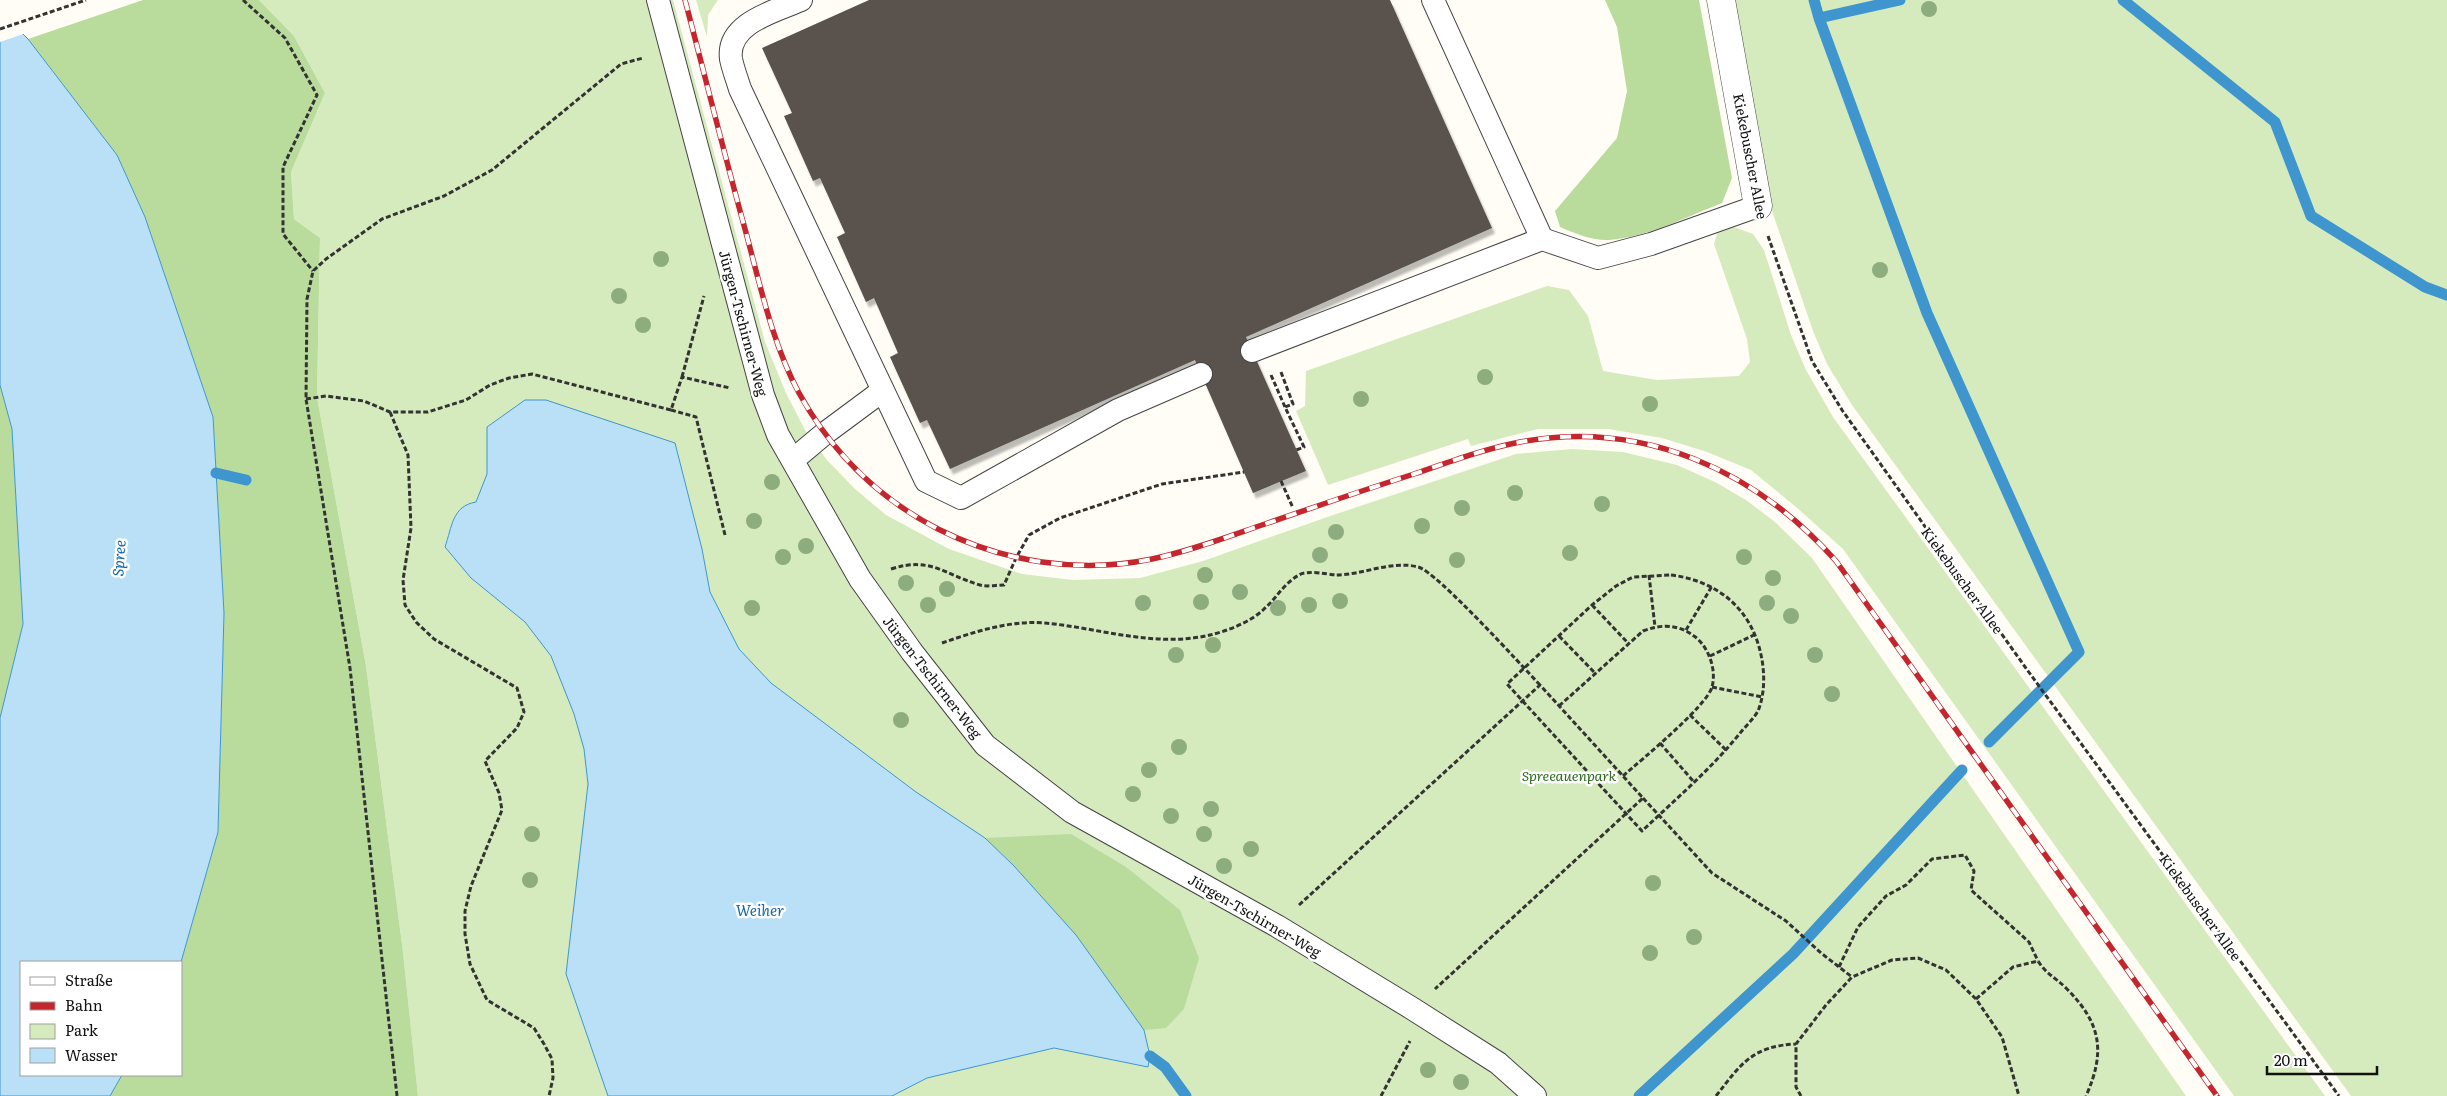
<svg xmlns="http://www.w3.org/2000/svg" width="2447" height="1096" font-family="Literata,serif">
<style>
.green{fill:#d5ebbd}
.forest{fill:#b9dc9c}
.water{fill:#b9e0f7;stroke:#3f96cf}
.pier{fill:#fffdf5}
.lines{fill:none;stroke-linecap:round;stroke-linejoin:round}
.stream{stroke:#3f96cf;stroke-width:11}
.building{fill:#5a524d;filter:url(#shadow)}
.service-casing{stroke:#444;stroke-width:24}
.minor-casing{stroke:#444;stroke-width:29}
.path{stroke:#333;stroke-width:3;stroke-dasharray:5 2.5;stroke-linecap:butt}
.service{stroke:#fff;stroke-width:22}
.minor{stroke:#fff;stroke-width:28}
.rail-casing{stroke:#c4262e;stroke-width:5.5}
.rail{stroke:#fff;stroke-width:4;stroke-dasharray:11;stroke-linecap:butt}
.tree{fill:#8dad7f}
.labels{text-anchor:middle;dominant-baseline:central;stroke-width:5;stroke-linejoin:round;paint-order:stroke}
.street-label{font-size:14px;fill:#111;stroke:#fff}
.park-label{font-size:14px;font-style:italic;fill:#2f6b1f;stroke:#fff}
.water-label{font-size:15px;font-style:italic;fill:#1768a6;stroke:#fff}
</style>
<defs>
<filter id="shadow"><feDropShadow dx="3" dy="5.5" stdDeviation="1" flood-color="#0004"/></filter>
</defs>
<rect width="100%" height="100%" fill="#fffdf5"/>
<path class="green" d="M259,0H673L765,342L786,393L805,430L827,460L855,489L886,515L949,549L1022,574L1073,580L1140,578L1203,561L1333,515L1516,454L1572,449L1623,452L1677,465L1715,482L1746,500L1775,522L1812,558L2186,1096H418L403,952L366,666L317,397L320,238L294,219L291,172L325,93L294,36Z
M696,0H718L708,15L707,37Z
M1733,0H2447V1096H2351L1852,405L1827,364L1813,331L1770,205Z
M1734,227L1753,234L1764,250L1791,335L1806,370L1833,417L2325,1096H2234L1843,549L1796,507L1751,470L1707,452L1662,438L1608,429H1538L1471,446L1468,439L1328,485L1296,411L1305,406L1306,371L1547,286L1569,290L1588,316L1603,371L1657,380L1739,376L1750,362L1747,339L1714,244L1718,231Z"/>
<path class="forest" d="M143,0H259L294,36L325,93L291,172L294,219L320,238L317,397L366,666L403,952L418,1096H110L122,1075H181V962L218,832L224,613L213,417L145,217L117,155L28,39Z
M1605,0H1699L1732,178L1722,203C1686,217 1648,237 1609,240C1593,241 1574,233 1560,227L1555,211L1617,138L1627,91L1617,27Z
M0,385L12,429L23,624L0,718Z
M1071,834L1126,867L1180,910L1199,958L1184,1009L1166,1028L1144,1030L1076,935L1014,866L985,838Z"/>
<path class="water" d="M0,11L28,39L117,155L145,217L213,417L224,613L218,832L181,962H21V1075H122L110,1096H0V718L23,624L12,429L0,385Z
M525,400H546L675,443L702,549L710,592L739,649L771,683L916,792L985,838L1014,866L1076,935L1144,1030L1150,1056L1148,1067L1054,1048L927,1078L892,1096H608L566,974L588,784L584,749L574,714L551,656L525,622L471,578L445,547C452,527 452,506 476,502L487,474V427Z"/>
<path class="pier" d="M0,9H2L26,33L0,42Z"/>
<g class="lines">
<path class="stream" d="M1814,0L1819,18
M1900,0L1819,18L1927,313L2079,652L1989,742
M2123,0L2275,122L2311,216L2425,287L2447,295
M216,473L246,480
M1150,1056L1165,1067L1186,1096
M1639,1096L1793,954L1962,770"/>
</g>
<path class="building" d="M869,0H1390L1492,228L1246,337L1306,471L1253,493L1195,360L950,469L927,420L920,423L890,357L898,353L874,298L866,302L837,237L845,233L820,178L813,181L784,116L792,113L762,48Z"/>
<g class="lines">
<g class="service-casing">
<path id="service" d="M658,0L763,395L778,435L860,579L912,652L985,745L1072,812L1277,926L1413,1009L1498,1063L1535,1096
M801,0C776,11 726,23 731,59C733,69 737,79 740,89L926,481L961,498L1118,410L1201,374
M1542,239L1598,258L1651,244L1758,206
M1252,351L1542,239L1433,0
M793,460L824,434L882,391"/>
</g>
<g class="minor-casing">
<path id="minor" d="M1721,0L1758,206"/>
</g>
<path class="path" d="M243,0L285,38L317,95L283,167V234L313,271
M0,29L86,0
M1768,236L1812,361L1842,410L2028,671L2339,1096
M1281,372L1293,404L1285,407L1304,447L1296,450
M1271,375L1285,407
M682,377L704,296
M306,399L326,396L364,401L390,412H428L466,400L490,385L509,378L532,374L671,410L682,377L730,388
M671,410L696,417L725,535
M390,412L408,455L411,528L403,580L405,605L416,622L434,639L517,688L524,712L517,728L485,761L499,793L502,810L471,886L465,911V934L470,964L487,1000L534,1028L544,1044L552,1059L553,1078L549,1096
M1281,481L1293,508
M891,569C931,556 945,575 980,585C987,587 996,585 1004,585L1016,558L1029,535L1060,518L1162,484L1244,472
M1649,575L1655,627
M1671,575C1703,579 1732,594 1749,623C1763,647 1769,684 1758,711C1754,718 1747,725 1741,732C1712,768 1676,799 1642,831L1507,684L1592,605L1616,586L1633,577Z
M1592,605L1628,643
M1686,630L1712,586
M1559,636L1595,673
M942,643C974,632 1010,620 1045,623C1099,628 1155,648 1210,635C1227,631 1251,622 1264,609C1277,598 1283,584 1299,575C1307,570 1326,574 1336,575C1362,575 1392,560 1418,567C1436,571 1522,666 1540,685
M1710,656L1756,634
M1712,687L1762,697
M1559,706L1643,631C1661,624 1678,624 1694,636C1708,646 1717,669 1712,687C1707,706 1641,760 1623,776
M1690,715L1726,750
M1660,743L1694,782
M1643,798L1712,873L1786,921L1821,953L1852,977
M1299,905L1540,685L1643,798L1435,989
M1839,967L1858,927L1886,896L1906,885L1932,859L1965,855L1974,871L1971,890L2029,942L2038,961
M1976,999L2013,967L2038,961C2047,975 2055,977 2066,988C2101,1023 2106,1051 2086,1096
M397,1096L350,668L306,399L307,299L313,271L326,259L382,219L444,196L492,170L621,64L643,58
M1381,1096L1410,1041
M1716,1096C1741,1064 1752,1046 1796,1044
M1801,1096L1796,1087V1044L1826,1005L1852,977L1892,960L1918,958L1946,970L1976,999L2002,1037L2019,1096"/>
<use href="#service" class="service"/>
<use href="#minor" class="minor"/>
<g class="rail-casing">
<path id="rail" d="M685,0C705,76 724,153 745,229C760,284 772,343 799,393C831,451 878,498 938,529C1003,562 1079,574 1152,559C1190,551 1227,537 1265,524C1314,507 1364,490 1414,474C1449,462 1484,449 1520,442C1643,419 1755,470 1836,561L2217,1096"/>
</g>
<use href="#rail" class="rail"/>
</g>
<g class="tree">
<circle cx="1929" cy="9" r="8"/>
<circle cx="661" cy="259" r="8"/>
<circle cx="1880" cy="270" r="8"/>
<circle cx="619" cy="296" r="8"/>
<circle cx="643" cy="325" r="8"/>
<circle cx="1485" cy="377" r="8"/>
<circle cx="1361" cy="399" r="8"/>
<circle cx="1650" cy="404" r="8"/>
<circle cx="772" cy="482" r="8"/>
<circle cx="1515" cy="493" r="8"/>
<circle cx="1602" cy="504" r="8"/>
<circle cx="1462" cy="508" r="8"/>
<circle cx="754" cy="521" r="8"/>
<circle cx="1422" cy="526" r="8"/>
<circle cx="1336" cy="532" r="8"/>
<circle cx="806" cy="546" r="8"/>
<circle cx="1570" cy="553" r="8"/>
<circle cx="1320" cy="555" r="8"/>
<circle cx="783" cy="557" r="8"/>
<circle cx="1744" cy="557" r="8"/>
<circle cx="1457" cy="560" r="8"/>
<circle cx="1205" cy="575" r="8"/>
<circle cx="1773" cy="578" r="8"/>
<circle cx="906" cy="583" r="8"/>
<circle cx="947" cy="589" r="8"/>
<circle cx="1240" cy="592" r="8"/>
<circle cx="1340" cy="601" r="8"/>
<circle cx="1201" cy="602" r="8"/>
<circle cx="1143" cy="603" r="8"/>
<circle cx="1767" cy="603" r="8"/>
<circle cx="928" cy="605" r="8"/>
<circle cx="1309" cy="605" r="8"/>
<circle cx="752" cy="608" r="8"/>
<circle cx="1278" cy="608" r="8"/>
<circle cx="1791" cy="616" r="8"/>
<circle cx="1213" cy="645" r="8"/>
<circle cx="1176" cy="655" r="8"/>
<circle cx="1815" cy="655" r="8"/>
<circle cx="1832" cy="694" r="8"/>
<circle cx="901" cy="720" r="8"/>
<circle cx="1179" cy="747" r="8"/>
<circle cx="1149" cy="770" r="8"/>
<circle cx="1133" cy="794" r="8"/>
<circle cx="1211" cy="809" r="8"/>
<circle cx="1171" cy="816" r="8"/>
<circle cx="532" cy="834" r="8"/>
<circle cx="1204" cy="834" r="8"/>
<circle cx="1251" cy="849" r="8"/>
<circle cx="1224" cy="866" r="8"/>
<circle cx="530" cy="880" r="8"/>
<circle cx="1653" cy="883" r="8"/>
<circle cx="1694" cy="937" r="8"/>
<circle cx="1650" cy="953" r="8"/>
<circle cx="1428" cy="1070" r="8"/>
<circle cx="1461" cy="1082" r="8"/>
</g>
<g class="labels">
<g class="street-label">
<text transform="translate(1751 156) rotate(79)">Kiekebuscher Allee</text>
<text transform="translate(744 323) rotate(75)">Jürgen-Tschirner-Weg</text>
<text transform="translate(1963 580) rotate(54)">Kiekebuscher Allee</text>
<text transform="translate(933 677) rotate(52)">Jürgen-Tschirner-Weg</text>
<text transform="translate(2201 907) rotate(54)">Kiekebuscher Allee</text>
<text transform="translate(1255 915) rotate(30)">Jürgen-Tschirner-Weg</text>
</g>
<g class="park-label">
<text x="1569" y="775">Spreeauenpark</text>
</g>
<g class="water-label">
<text transform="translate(118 558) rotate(-86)">Spree</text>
<text x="760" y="909">Weiher</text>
</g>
</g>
<rect x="20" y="961" width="162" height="115" fill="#ffffff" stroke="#a0a0a0"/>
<rect x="30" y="977" width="25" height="8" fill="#ffffff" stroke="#a0a0a0"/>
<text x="65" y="986" font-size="15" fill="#111111">Straße</text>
<rect x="30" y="1002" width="25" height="8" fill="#c4262e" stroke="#a0a0a0"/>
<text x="65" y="1011" font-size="15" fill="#111111">Bahn</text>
<rect x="30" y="1024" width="25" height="15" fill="#d5ebbd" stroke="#a0a0a0"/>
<text x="65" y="1036" font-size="15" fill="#111111">Park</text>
<rect x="30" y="1048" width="25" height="15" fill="#b9e0f7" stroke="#a0a0a0"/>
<text x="65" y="1061" font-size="15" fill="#111111">Wasser</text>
<path d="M2267 1066v8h110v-8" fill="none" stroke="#111111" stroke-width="2.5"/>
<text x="2274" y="1066" font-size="15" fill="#111111" stroke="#ffffff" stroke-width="4" paint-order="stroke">20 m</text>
</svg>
